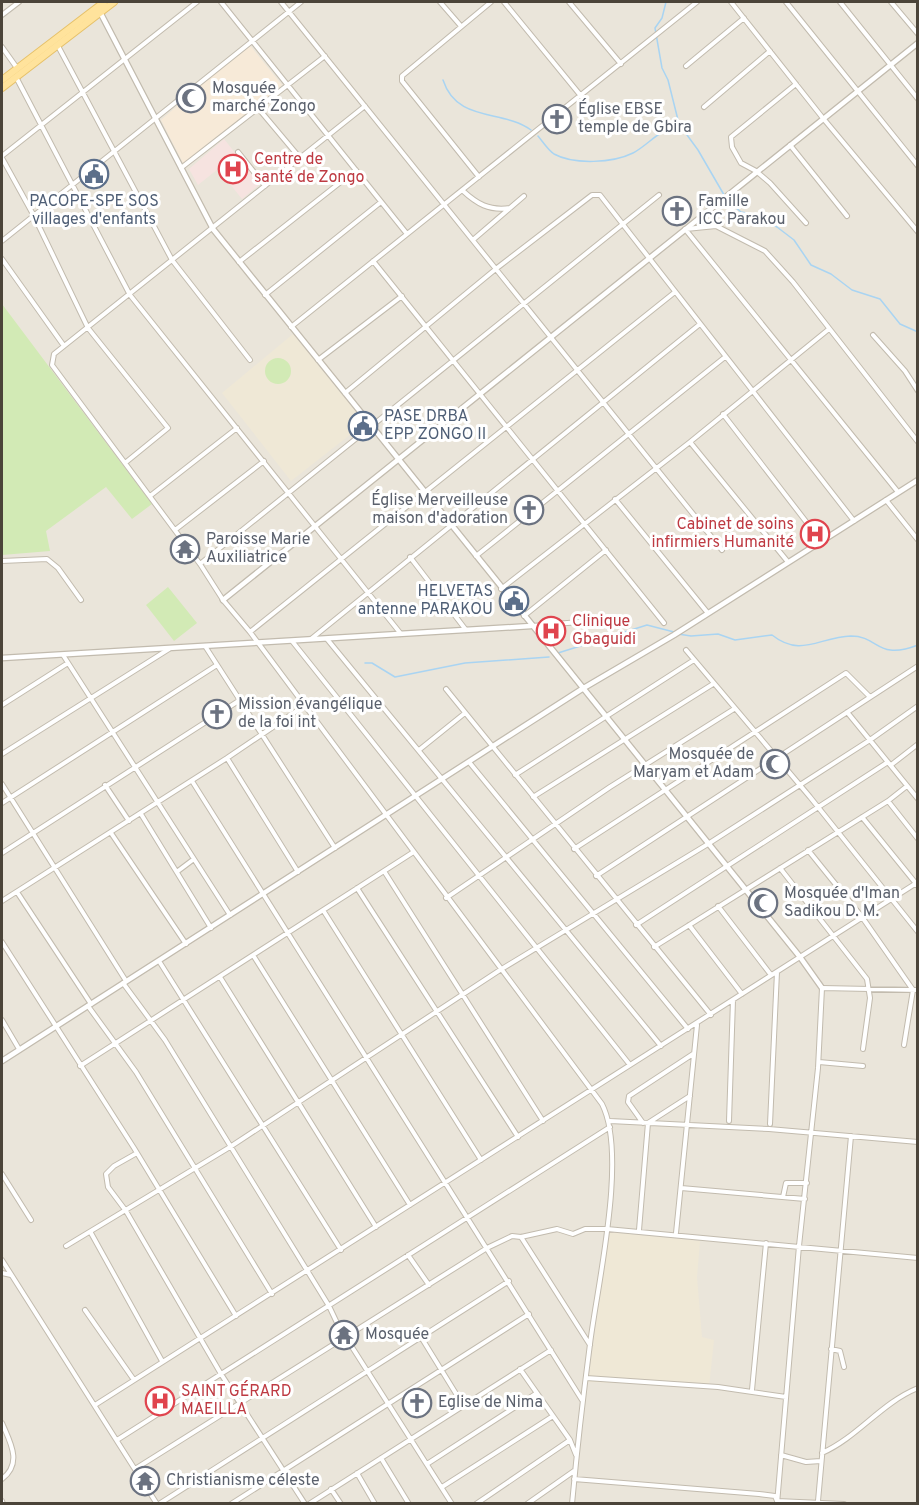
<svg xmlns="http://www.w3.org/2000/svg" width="919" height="1505" font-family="Overpass,sans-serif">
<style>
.residential{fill:#eae5da}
.commercial{fill:#f7ead8}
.education{fill:#efe8d6}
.medical{fill:#f6e3e0}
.green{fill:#d2eab5}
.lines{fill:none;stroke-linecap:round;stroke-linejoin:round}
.stream{stroke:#a9d4f2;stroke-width:1.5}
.minor-casing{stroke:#c2bbae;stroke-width:6}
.tertiary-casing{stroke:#c2bbae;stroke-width:7}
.primary-casing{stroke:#e6c16a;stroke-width:8}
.minor{stroke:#fff;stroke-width:4}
.tertiary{stroke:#fff;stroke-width:4.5}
.primary{stroke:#ffe39c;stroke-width:6}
.labels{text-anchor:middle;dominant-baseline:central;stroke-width:6;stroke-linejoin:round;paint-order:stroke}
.worship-label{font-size:16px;fill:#5b616d;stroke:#fff;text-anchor:start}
.health-label{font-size:16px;fill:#be3a42;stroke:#fff;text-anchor:start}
.service-label{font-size:16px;fill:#4e5e75;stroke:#fff}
</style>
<rect width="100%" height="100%" fill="#f6f3ec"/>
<path class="residential" d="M2,2H917V1503H2Z"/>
<path class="commercial" d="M249,44L282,85L184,165L161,120Z"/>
<path class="education" d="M293,334L365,423L291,481L222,393Z
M609,1232L700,1241L697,1277L702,1337L714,1340L709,1387L588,1382Z"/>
<path class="medical" d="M224,139L260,184L242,199L218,169L198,185L189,169Z"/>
<path class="green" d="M2,304L152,504L132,519L106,487L46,531L50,551L2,555Z
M265 371a13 13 0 1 1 26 0a13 13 0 1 1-26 0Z
M168,587L197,623L174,641L146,605Z"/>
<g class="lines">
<path class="stream" d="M666,2L662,18L655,28L662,68L668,80L679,124L698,150L727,200L741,212L758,215L777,227L794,240L811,265L831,274L852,290L880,299L900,324L918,332
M443,80C457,123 502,109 531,130
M538,136C543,142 548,150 554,154C574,165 613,163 633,153C649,145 662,125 681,128
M678,634L691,636L718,634L735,640L772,635C801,658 819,637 851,636C879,636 877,661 918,645
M558,653L647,625L674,632
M365,663H372L395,677L465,663L549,657"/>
<g class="minor-casing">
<path id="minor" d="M221,2L407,234
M281,2L722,550
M440,2L460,25
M504,2L581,96
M569,2L621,64
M731,2L822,117L918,232
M786,2L918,166
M840,2L918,99
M891,2L918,34
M2,15L19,2
M58,46L172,260L250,360
M2,47L17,68
M686,66L744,18
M16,77L130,295L401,634
M796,84L731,137L732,147L741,163L756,171L770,183L806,223
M365,106L54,354L52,365L200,564L223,600L250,632L602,1104C628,1155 597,1286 590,1344C583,1397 577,1450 572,1504
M704,107L770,51
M258,108L300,158
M790,145L847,216
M238,152L265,186
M2,156L197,2
M2,158L34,216L88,328L168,428L125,463
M181,168L325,56
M479,177L402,81V76L491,2
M462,190C477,204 489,211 510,208
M685,229L898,492
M686,229L716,226L765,251L793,282L918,442
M474,239L524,196
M2,241L301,2
M2,259L64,346
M373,261L664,623
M239,262L356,170
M265,295L381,202
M291,327L697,2
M873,335L905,371L918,391
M318,360L402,296
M345,393L497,268L592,195H600L854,521
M723,414L821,541
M690,442L788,562
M150,496L237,428
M615,499L707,612
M886,500L918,540
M175,530L264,461
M476,556L725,357
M410,557L466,630
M2,561L47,559L58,568L81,600
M200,564L659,195
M501,589L690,442L829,329
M524,616L606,550
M532,626L591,621
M250,632L675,292
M311,639L700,324
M327,639L661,1046
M292,641L630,1065
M205,646L335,848
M686,650L810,797L918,932
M63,655L230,915
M446,689L711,1015
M2,705L68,663
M847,712L918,799
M419,750L465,713
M2,754L169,649
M227,758L298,872
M469,762L688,1029
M891,765L918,744
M515,775L694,660
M192,781L582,1400
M2,784L126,981
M105,785L129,821
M533,797L713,684
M888,801L918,839
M2,803L217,665
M141,814L211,928
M862,817L918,886
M111,833L186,944
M574,849L846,673L870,697
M808,850L862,917L913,990L904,1045
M2,853L240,700
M780,868L867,979L870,998L863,1049
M178,871L194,859
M384,871L543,1121
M596,876L918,666
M357,888L518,1137
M17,892L91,1004
M446,898L610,787L734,709
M2,901L227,758L304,706
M718,906L771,975
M323,910L481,1160
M636,925L888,762
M689,925L742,994
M2,942L134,1148L236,1316
M654,947L888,801L907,786
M253,955L410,1205
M159,961L341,1250
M220,977L376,1227
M123,983L165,1040L329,1306L338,1325L452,1504
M88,1006L136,1072L272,1294
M2,1020L19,1049
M819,1062L863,1066
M80,1066L412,853
M610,1121L769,1129L918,1142
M729,1121L733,1000
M643,1123L628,1102L629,1096L693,1054
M770,1124L777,972
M137,1153L114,1166L106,1174L108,1187L126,1211L221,1374L305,1504
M2,1174L31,1220
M681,1188L805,1199
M783,1197L786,1183H807
M639,1230L648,1123L690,1096
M91,1233L162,1361
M676,1233L697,1025
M521,1237L590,1345
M66,1246L230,1147L500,970L708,844L870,740L918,706
M408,1255L429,1285
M2,1260L157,1504
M2,1273L11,1275
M85,1310L134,1380
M421,1337L463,1405
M831,1349L840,1351L844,1367
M520,1369L570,1440L576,1455
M586,1378L718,1387L786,1397
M752,1390L766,1243
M95,1405L918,882
M2,1423C10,1442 23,1463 2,1479
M117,1440L610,1127
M822,1453C858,1437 881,1403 918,1388
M781,1455L806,1462L821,1461
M381,1458L409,1504
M427,1464L537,1393
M135,1469L487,1248L512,1236L521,1237L557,1229L573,1234L585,1229H607L918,1258
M357,1473L375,1504
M574,1479L759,1494L775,1496L777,1501L844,1504
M442,1487L553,1416
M331,1489L341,1504
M2,1501L3,1504
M818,1501L851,1136
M159,1504L509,1281
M231,1504L529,1314
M309,1504L551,1350
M476,1504L570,1440
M527,1504L574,1471
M777,1504L799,1246L818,1068L822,988L918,990"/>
</g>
<g class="tertiary-casing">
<path id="tertiary" d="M100,12L213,229L800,957L822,988
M223,600L918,43
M2,658L531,626
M2,1061L582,689L674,635L918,480"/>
</g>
<g class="primary-casing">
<path id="primary" d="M2,80L104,2
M2,88L114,2"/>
</g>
<use href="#minor" class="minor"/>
<use href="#tertiary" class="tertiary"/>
<use href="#primary" class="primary"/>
</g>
<defs>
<g id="mosque-ring" transform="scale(1.5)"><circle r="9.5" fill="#fff" stroke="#6b7280" stroke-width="1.5"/><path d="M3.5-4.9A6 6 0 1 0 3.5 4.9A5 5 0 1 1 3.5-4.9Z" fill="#6b7280"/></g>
<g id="church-ring" transform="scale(1.5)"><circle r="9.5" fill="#fff" stroke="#6b7280" stroke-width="1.5"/><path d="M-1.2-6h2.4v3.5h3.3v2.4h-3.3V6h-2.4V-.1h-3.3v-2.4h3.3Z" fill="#6b7280"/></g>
<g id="hospital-ring" transform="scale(1.5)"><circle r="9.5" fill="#fff" stroke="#e0444e" stroke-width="1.5"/><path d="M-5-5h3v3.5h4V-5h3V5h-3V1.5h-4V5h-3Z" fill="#e0444e"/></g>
<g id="civic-ring" transform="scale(1.5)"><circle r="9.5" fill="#fff" stroke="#5c6f8a" stroke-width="1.5"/><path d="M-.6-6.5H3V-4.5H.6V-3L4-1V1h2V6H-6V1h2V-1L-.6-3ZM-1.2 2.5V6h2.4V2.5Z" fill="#5c6f8a"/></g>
<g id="temple-ring" transform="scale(1.5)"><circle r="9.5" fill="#fff" stroke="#6b7280" stroke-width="1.5"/><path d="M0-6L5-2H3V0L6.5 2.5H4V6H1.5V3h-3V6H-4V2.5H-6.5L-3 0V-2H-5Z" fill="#6b7280"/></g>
</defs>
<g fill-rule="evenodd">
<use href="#mosque-ring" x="191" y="98"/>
<use href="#church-ring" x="557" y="119"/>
<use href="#hospital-ring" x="233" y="169"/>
<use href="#civic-ring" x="94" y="174"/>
<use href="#church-ring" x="677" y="211"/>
<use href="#civic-ring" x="363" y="426"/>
<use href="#church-ring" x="529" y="510"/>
<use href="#hospital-ring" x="815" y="534"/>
<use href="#temple-ring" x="185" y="549"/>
<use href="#civic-ring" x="514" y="601"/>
<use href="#hospital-ring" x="551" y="631"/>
<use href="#church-ring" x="217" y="714"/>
<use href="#mosque-ring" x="775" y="764"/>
<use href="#mosque-ring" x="763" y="903"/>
<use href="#temple-ring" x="344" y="1335"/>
<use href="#hospital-ring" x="160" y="1401"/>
<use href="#church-ring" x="417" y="1403"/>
<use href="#temple-ring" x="145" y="1481"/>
</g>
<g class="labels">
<g class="worship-label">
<text x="212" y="89">Mosquée<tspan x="212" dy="18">marché Zongo</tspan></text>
<text x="578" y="110">Église EBSE<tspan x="578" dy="18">temple de Gbira</tspan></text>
<text x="698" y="202">Famille<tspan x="698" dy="18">ICC Parakou</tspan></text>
<text x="508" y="501" text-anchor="end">Église Merveilleuse<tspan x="508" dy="18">maison d'adoration</tspan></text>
<text x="206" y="540">Paroisse Marie<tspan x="206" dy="18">Auxiliatrice</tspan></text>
<text x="238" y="705">Mission évangélique<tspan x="238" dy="18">de la foi int</tspan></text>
<text x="754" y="755" text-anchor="end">Mosquée de<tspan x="754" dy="18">Maryam et Adam</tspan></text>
<text x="784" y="894">Mosquée d'Iman<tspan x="784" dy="18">Sadikou D. M.</tspan></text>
<text x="365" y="1335">Mosquée</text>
<text x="438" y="1403">Eglise de Nima</text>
<text x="166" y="1481">Christianisme céleste</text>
</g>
<g class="health-label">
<text x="254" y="160">Centre de<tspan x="254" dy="18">santé de Zongo</tspan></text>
<text x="794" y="525" text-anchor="end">Cabinet de soins<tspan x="794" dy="18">infirmiers Humanité</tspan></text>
<text x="572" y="622">Clinique<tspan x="572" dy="18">Gbaguidi</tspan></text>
<text x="181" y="1392">SAINT GÉRARD<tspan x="181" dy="18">MAEILLA</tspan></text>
</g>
<g class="service-label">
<text x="94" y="202">PACOPE-SPE SOS<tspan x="94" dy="18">villages d'enfants</tspan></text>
<text x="384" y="417" text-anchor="start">PASE DRBA<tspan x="384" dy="18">EPP ZONGO II</tspan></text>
<text x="493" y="592" text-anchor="end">HELVETAS<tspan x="493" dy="18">antenne PARAKOU</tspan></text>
</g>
</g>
<rect width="919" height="1505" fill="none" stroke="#4b4439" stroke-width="6"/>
</svg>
